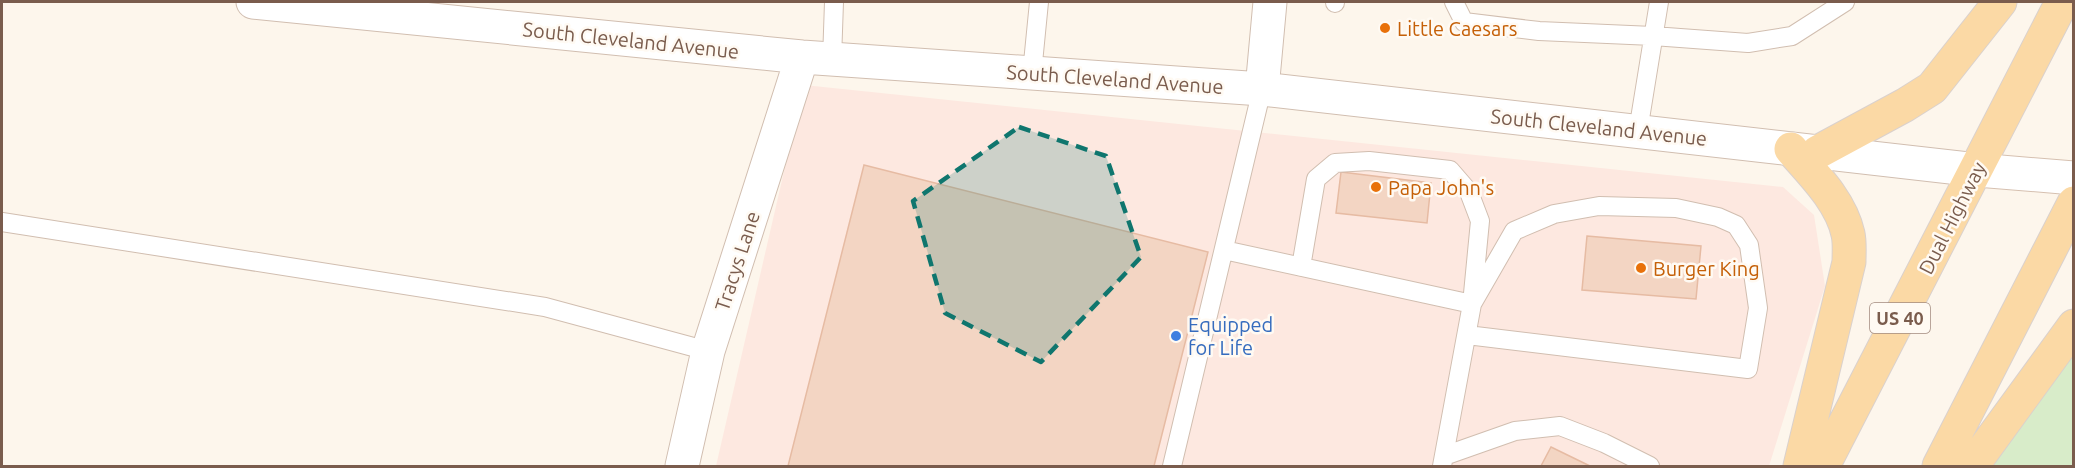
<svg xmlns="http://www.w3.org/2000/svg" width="2075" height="468" font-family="Ubuntu,sans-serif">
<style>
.commercial{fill:#fde8e0}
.green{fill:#d8ecc9}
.building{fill:#f3d5c3;stroke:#e6bba3;stroke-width:1.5}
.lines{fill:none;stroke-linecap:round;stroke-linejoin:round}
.service-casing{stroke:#d1beb0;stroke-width:20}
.minor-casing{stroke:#d1beb0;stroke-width:35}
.secondary-casing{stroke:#d6c0b0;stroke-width:35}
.primary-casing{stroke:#dad1cd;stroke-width:35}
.service{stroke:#fff;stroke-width:18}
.minor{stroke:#fff;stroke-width:33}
.secondary{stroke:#fff;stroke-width:33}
.primary{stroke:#fbd9a5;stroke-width:33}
.marked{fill:#0f766e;fill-opacity:0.2;stroke:#0f766e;stroke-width:4.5;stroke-dasharray:12 8;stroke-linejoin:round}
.food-dot{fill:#e8710a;stroke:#fffaf3;stroke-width:2}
.shop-dot{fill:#3f7fe0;stroke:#fffaf3;stroke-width:2}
.labels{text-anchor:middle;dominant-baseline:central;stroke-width:5;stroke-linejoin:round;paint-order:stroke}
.shield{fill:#fffaf3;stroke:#a28b7f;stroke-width:1.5}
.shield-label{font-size:18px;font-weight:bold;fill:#7a5c4d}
.food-label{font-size:20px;fill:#c56008;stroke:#fffaf3;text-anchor:start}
.street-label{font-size:20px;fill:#7a5c4d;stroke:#fffaf3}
.shop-label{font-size:20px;fill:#366cbe;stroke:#fffaf3;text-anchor:start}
</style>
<rect width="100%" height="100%" fill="#fdf6ec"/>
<path class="commercial" d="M804,85L1783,187L1814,215L1825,286L1769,466H716Z"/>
<path class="green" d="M2073,325V466H1967Z"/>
<path class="building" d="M864,165L1208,252L1154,466H788Z
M1341,172L1431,183L1427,223L1336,213Z
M1587,236L1701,246L1696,299L1582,290Z
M1551,447L1590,466H1541Z"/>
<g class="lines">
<g class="service-casing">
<path id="service" d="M1454,2L1464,22L1539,31L1653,36L1748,43L1792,36L1845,2
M1335,3V2
M832,60L834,2
M1032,73L1039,2
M1638,131L1659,2
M2,222L545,307L708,351
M1224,250L1472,304
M1301,267L1316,179L1335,163L1369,161L1450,170L1469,192L1480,221L1472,304L1442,466
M1467,335L1748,369L1758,308L1749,245L1736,225L1718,217L1676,208L1599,206L1554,214L1514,231L1472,304
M1444,456L1515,431L1560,426L1604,443L1650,466
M1172,466L1262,89"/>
</g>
<g class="minor-casing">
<path id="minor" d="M253,2L802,57L1262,89L1977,170
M1262,89L1270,2
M682,466L708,351L802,57"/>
</g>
<g class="secondary-casing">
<path id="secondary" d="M1977,170L2074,178"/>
</g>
<g class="primary-casing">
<path id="primary" d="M1791,149C1812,173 1841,201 1848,234C1850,243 1849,253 1849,262L1800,466
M1818,152L1905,105L1932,88L2000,2
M1823,466L2062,2
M1939,466L2074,203
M1972,466L2074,326"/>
</g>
<use href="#service" class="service"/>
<use href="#minor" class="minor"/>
<use href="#secondary" class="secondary"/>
<use href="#primary" class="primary"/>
</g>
<path class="marked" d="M1019,127L1106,156L1141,257L1041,362L945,313L913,201Z"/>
<g class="food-dot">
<circle cx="1385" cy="28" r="6"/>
<circle cx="1376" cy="187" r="6"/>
<circle cx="1641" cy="268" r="6"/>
</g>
<circle class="shop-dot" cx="1176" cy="336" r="6"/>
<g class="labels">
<rect class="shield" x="1870" y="303" width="60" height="30" rx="4.5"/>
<g class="shield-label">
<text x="1900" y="318">US 40</text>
</g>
<g class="food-label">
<text x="1397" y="28">Little Caesars</text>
<text x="1388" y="187">Papa John's</text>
<text x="1653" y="268">Burger King</text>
</g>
<g class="street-label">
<text transform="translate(631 40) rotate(6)">South Cleveland Avenue</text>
<text transform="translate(1115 79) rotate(4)">South Cleveland Avenue</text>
<text transform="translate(1599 127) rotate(6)">South Cleveland Avenue</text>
<text transform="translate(1952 218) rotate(-63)">Dual Highway</text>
<text transform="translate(737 261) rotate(-72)">Tracys Lane</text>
</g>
<g class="shop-label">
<text x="1188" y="324">Equipped<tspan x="1188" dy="23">for Life</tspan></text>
</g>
</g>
<rect width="2075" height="468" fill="none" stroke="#7a5c4d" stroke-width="6"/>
</svg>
